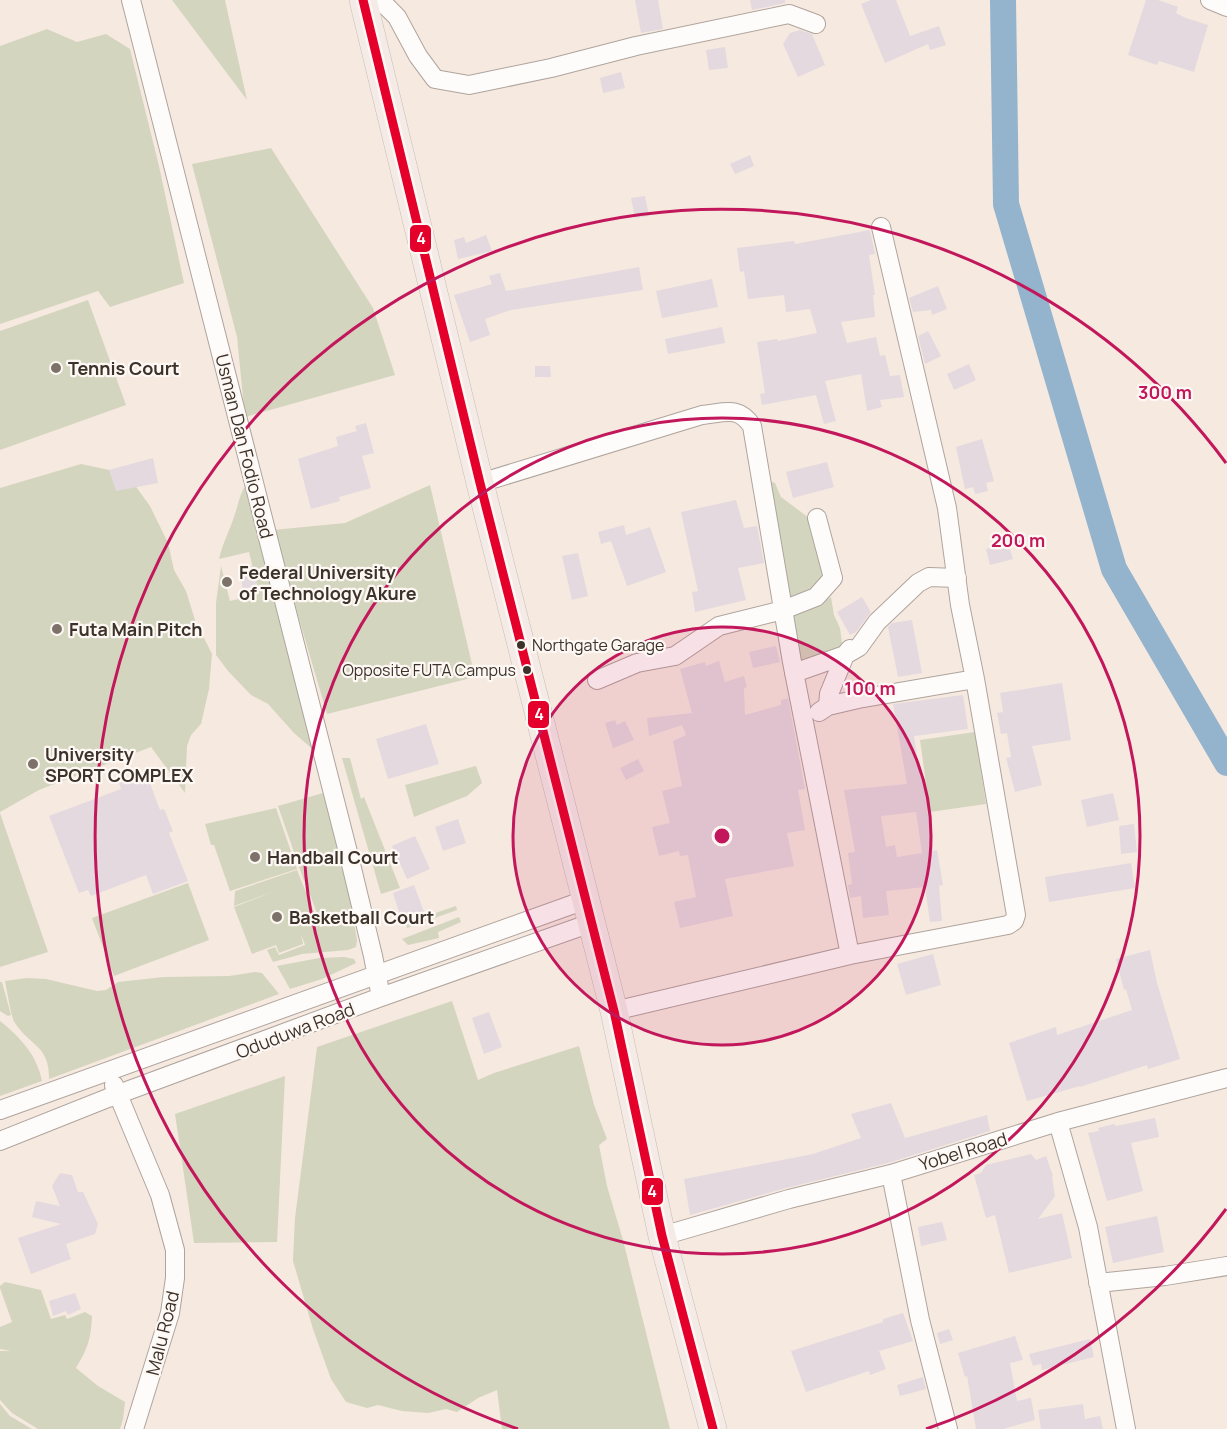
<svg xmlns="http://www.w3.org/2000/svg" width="1227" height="1429" font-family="Manrope,sans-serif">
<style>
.green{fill:#d4d5be}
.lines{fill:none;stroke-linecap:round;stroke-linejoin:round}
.river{stroke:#94b3cd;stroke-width:26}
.building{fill:#e4d9df;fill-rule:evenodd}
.minor-casing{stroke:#afa49d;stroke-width:20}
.highway-casing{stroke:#cabbb5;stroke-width:28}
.minor{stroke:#fefcfa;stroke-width:18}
.highway{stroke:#f4ebe7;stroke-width:27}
.bus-1-casing{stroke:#fef8f5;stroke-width:14}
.bus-1{stroke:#e4002b;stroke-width:9}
.ring{fill:none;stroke:#c2185b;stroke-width:3}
.poi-dot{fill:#7d726a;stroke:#fef8f5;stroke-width:2}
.bus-dot{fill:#3c322a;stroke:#fef8f5;stroke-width:2}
.labels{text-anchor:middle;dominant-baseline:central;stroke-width:4.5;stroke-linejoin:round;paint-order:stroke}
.bus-label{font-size:16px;fill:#3c322a;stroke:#fef8f5;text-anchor:start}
.poi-label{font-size:18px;font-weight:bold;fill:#3c322a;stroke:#fef8f5;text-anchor:start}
.street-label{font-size:18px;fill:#3c322a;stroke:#fef8f5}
.centre{fill:#c2185b;stroke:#fef8f5;stroke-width:3}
.ring-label{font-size:18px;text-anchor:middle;font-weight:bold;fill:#c2185b;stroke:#fef8f5;stroke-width:4.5;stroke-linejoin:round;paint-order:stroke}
.line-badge{stroke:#fef8f5;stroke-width:2}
.badge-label{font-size:16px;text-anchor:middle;font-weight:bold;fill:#fff}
</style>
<rect width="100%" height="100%" fill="#f6e9e0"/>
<path class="green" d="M172,0H225L247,100Z
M47,29L77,42L106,34L130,49L159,166L184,283L110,307L98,291L0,324V46Z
M271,148L373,308L395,375L245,417L237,337L192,164Z
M88,300L126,405L0,450V331Z
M81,464L119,472L134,484L150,506L168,543L174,570L186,591L195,620L212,654L209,689L201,724L191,735L187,746L185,793L151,747L39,790L0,812V488Z
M764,479L775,483L781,497L813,521L830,579L786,606Z
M247,483L317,753L294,733L268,704L251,695L228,671L216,655V603L221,566L230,601L259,594L249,552L219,559C223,542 230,530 235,514C239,502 240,493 247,483Z
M430,485L475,677L327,714L273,530L345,523Z
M831,597L834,615L840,628L843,651L797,669L786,614L816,605Z
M975,732L986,804L930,812L920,740Z
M342,758H350L361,799L364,797L400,888L381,894Z
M476,766L482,783L467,796L414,817L405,785Z
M323,793L350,899L357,940L356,947L348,950L302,954L273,962L267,950L275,947L279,955L305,945L301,934L303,944L279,953L276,945L252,954L234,907L278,890L234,906L235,891L297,870L320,927H322L305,881H304L278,806Z
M276,808L297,869L230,891L214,845H211L205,824Z
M0,813L48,952L0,967Z
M188,883L209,940L114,976L92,918Z
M456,906L457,910L407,928L406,923Z
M459,917L461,922L438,932L439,938L408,945L402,939Z
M344,957L354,959L356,963L322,979L290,989L277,966L319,958Z
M255,972L262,973L279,994L49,1079C50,1046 30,1046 15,1023C11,1018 7,990 5,981L27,978L46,979L97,991L106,990L118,982L164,977L229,976Z
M0,982H2L11,1015L8,1016L0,1011Z
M452,1001L478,1080L494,1073L579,1046L594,1105L607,1139L599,1145L607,1186L623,1240L670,1429H502L497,1390L478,1398L457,1412L446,1409L428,1413L402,1411L378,1405L367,1408L346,1402L331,1379L313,1329L293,1261L295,1218L317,1047Z
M0,1021C20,1037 37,1055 42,1081L0,1096Z
M285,1076L277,1242L194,1243L175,1114Z
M5,1282L41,1290L51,1319L65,1315L67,1319L85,1312L92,1316C91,1339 88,1348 76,1368L98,1386L125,1402L123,1419L120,1429H38L12,1413L0,1400V1351H11L0,1349V1327L12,1322L0,1288V1286Z
M0,1404L10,1416L32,1429H0Z"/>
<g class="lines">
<path class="river" d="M1003,0L1006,204L1114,569L1227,763"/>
</g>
<path class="building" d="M635,0H658L663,29L641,33Z
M750,0H785V3L752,10Z
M871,0H896L910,36L939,26L946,45L930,50L928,44L885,63L861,4Z
M1146,0H1158L1178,7L1176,13L1186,18L1208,25L1194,72L1159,61L1157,65L1128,55Z
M800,30L812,34L825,65L798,77L783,44L790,33Z
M725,47L728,68L709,70L706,50Z
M621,72L625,88L603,93L600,78Z
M750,155L754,166L735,174L730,164Z
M645,196L649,216L635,218L631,198Z
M870,230L875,254L869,255L875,295H873L875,317L841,322L847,343L876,337L880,356L885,355L890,376L900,375L904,397L880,400L882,407L867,411L861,374L825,381L836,421L824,424L816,395L762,405L760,394L765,393L757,342L777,339L778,341L817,333L810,309L786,312L784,295L748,299L744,271L740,272L737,248L794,241L795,244Z
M486,235L492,251L458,259L454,240L464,237L466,243Z
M639,267L643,290L511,310L485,319L490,335L470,342L454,295L492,284L489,276L500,273L506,291Z
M712,279L718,307L662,318L656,291Z
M938,286L947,309L932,315L931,310L913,312L909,298Z
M722,327L725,343L668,354L665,339Z
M928,331L941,356L925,364L918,336Z
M969,364L976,380L954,390L947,374Z
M535,366H550L551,377H535Z
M366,423L374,453L362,456L371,488L339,497L340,501L311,509L298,459L338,446L336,437L357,431L355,426Z
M982,439L994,481L986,483L988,491L975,494L973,487L965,489L956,447Z
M153,458L158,483L116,491L109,470Z
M827,462L834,487L793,498L786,472Z
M736,500L744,528L757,526L764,563L738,568L746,600L695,612L692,592L698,591L681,512Z
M624,525L626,535L650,527L666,572L627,586L611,541L601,544L598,532Z
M1008,543L1013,559L990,565L986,549Z
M578,553L588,596L572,600L562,556Z
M252,566L257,586L243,589L239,569Z
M862,597L871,612L856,632L850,635L837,612Z
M912,620L922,673L898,677L888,627L892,623Z
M776,646L780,662L753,668L749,652Z
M719,661L725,682L744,676L747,687L744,688L745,715L781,705V700L788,698L805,789L798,790L805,830L787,833L794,866L725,879L733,916L680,928L674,902L696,897L688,855L680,856L679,851L659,856L652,827L670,823L662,791L682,786L673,741L686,735L682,725L649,736L647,718L692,713L680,669L705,662L706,666Z
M1062,683L1071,740L1032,746L1042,785L1015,792L1006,758L1011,757L1007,733L1001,734L997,713L1003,712L1000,693Z
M963,695L968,729L914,736L920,777H923L930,807L927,808L933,851L937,850L943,885L939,886L942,921L930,922L925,887L886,891L889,915L863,918L861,896L850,898L848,885L852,884L848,853L855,852L844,790L907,784L893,704ZM916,812L922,853L897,857L895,845L886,847L881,816Z
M615,720L617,725L625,721L634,740L613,748L605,723Z
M426,724L439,764L388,779L376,739Z
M638,759L644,771L626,780L620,768Z
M131,778L134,784L148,778L160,810L164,809L173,831L169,833L188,881L153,894L146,875L91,896L88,890L79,893L49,816L121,789L119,783Z
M1113,793L1119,820L1087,827L1081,800Z
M458,819L466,843L443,851L435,827Z
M1134,824L1137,852L1121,854L1119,826Z
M415,836L430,869L407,879L392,846Z
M1131,863L1135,888L1049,902L1045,877Z
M414,885L424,912L402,921L393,893Z
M1150,950L1157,983L1180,1059L1148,1069L1147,1065L1080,1087V1086L1027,1101L1009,1043L1056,1027L1057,1035L1132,1010L1126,989L1124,990L1116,959Z
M933,954L941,985L906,995L897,964Z
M489,1012L502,1047L484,1054L472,1018Z
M891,1103L905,1138L987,1115L990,1131L888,1163L786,1188L690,1215L684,1179L813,1154L861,1138L851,1114Z
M1155,1118L1159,1137L1131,1143L1143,1191L1107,1201L1088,1133L1099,1131L1098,1128L1114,1124L1116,1126Z
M1031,1154L1036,1160L1046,1156L1053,1176L1052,1177L1055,1196L1038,1219L1062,1213L1072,1258L1009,1273L995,1215L986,1218L974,1175L981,1173L986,1165Z
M60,1173L72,1175L78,1192H83L98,1224L95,1234L66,1244L71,1259L31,1274L18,1238L61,1224L32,1217L36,1201L60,1206L52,1186Z
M1157,1216L1164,1252L1113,1263L1105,1227Z
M942,1222L947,1240L921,1246L918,1227Z
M75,1293L81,1309L68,1315L66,1311L53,1316L49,1301Z
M903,1313L913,1341L879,1351L886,1369L870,1375L869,1371L806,1392L791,1351L883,1322V1319Z
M949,1329L953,1340L940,1344L937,1333Z
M1015,1336L1023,1360L1010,1363L1017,1401L1031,1398L1035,1420L1003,1429H976L967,1376L965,1377L958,1353Z
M1090,1339L1094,1357L1042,1370L1041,1364L1033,1366L1029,1354Z
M923,1377L926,1389L900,1396L897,1385Z
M1083,1404L1085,1419L1100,1416L1103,1429H1041L1038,1410Z"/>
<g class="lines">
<g class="minor-casing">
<path id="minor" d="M131,0L350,860L373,956L381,997
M1210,0L1227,7
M384,4L397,17L418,56L435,79L469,85L551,68L636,46L789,14L816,24
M480,483L702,415C724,413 738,405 752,426L792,662L850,955
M794,673L845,655L850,649
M597,680L637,663L675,656L719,626L783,610L816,597L833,578L817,518
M828,706L829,694L845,655L859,647L877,622L918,583L929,577L957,578
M819,712L828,706L858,699L975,679
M614,1011L850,955L1008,925L1014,921L1016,915L975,679L960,605L947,508L881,227
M114,1085L160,1195L175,1250V1278L170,1313L134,1429
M0,1110L585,900
M1058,1122L1088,1227L1126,1429
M0,1141L108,1098L381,997L591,923
M891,1174L920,1320L948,1429
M662,1236L789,1199L891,1174L1058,1122L1227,1078
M1098,1283L1165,1276L1227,1266"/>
</g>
<g class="highway-casing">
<path id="highway" d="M363,0L480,483L614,1011L662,1236L713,1429"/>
</g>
<use href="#minor" class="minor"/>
<use href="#highway" class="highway"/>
<g class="bus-1-casing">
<path id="bus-1" d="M363,0L480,483L614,1011L662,1236L713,1429"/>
</g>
<use href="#bus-1" class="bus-1"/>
</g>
<circle cx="722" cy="836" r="209" fill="#c2185b" fill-opacity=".12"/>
<g class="ring">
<circle cx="722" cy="836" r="209"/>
<circle cx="722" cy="836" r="418"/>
<path d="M1226 1209A627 627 0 0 1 926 1429M518 1429A627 627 0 1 1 1226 463"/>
</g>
<g class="poi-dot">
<circle cx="56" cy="368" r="6"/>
<circle cx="227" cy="582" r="6"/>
<circle cx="57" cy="629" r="6"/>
<circle cx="33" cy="764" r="6"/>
<circle cx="255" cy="857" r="6"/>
<circle cx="277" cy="917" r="6"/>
</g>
<g class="bus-dot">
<circle cx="521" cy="645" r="5"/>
<circle cx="527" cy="670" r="5"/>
</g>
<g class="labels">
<g class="bus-label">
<text x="532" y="645">Northgate Garage</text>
<text x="516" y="670" text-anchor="end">Opposite FUTA Campus</text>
</g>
<g class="poi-label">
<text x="68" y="368">Tennis Court</text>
<text x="239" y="572">Federal University<tspan x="239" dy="21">of Technology Akure</tspan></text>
<text x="69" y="629">Futa Main Pitch</text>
<text x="45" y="754">University<tspan x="45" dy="21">SPORT COMPLEX</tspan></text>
<text x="267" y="857">Handball Court</text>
<text x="289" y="917">Basketball Court</text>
</g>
<g class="street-label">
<text transform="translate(245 446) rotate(76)">Usman Dan Fodio Road</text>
<text transform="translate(295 1030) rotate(-21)">Oduduwa Road</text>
<text transform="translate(963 1151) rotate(-17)">Yobel Road</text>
<text transform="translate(162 1333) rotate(-76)">Malu Road</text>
</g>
</g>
<circle cx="722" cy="836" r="9" class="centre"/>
<g class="ring-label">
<text x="1165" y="399">300 m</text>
<text x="1018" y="547">200 m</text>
<text x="870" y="695">100 m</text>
</g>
<g class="line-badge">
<rect x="409" y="224" width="23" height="29" rx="6" fill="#e4002b"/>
<rect x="527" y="700" width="23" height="29" rx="6" fill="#e4002b"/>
<rect x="641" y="1177" width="23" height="29" rx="6" fill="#e4002b"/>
</g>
<g class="badge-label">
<text x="421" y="244">4</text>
<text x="539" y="720">4</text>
<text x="652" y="1197">4</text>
</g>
</svg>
